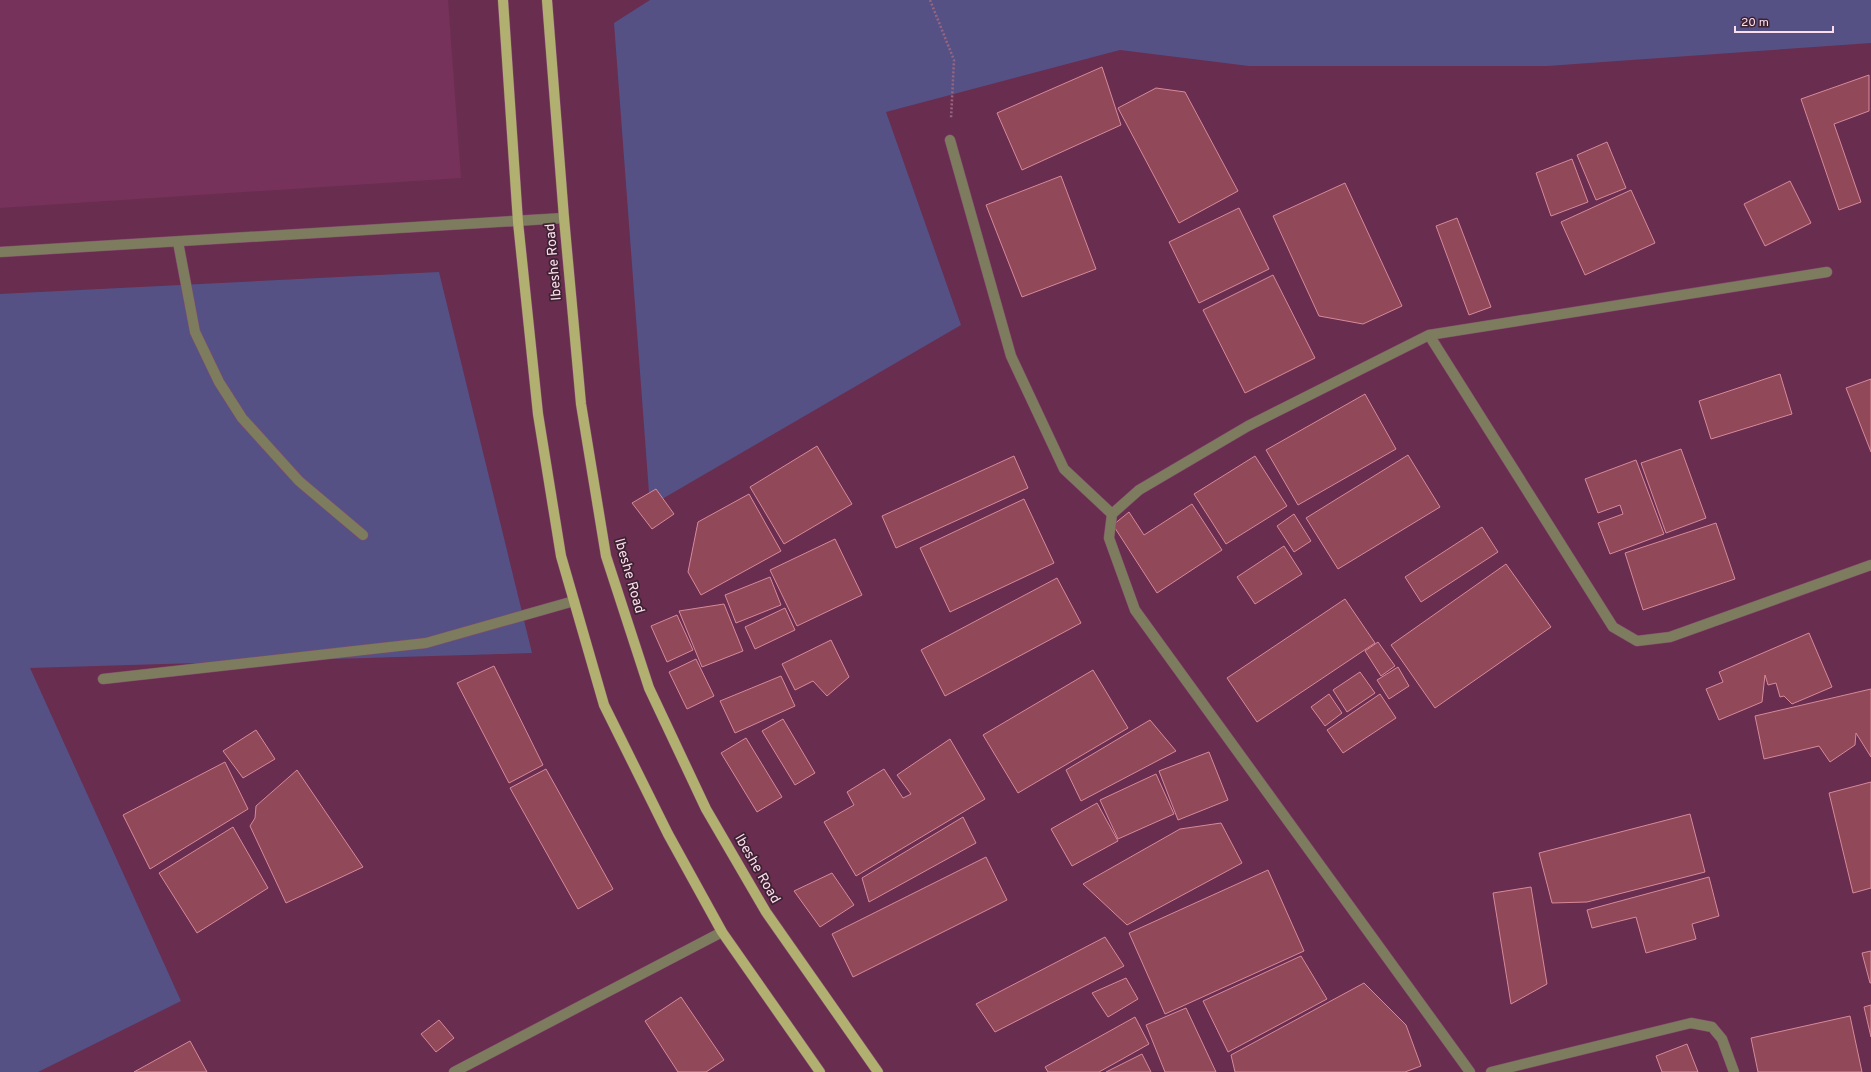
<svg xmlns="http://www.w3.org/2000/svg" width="1871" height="1072" font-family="Overpass,sans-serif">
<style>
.built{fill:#76325a}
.green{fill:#555185}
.building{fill:#91495a;stroke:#d78999}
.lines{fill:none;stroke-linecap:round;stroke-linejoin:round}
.minor-casing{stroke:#834d6c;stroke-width:11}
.major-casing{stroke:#834d6c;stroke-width:11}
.path{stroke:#976481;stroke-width:2.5;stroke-dasharray:2 2;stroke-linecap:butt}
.minor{stroke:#7d7c5e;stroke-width:10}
.major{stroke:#b2b071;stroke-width:10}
.labels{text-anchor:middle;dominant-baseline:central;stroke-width:3.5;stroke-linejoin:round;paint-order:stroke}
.street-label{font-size:14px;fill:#fcdded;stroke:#3d2231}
</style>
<rect width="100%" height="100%" fill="#692d50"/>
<path class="built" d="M0,0H448L461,178L0,208Z"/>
<path class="green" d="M650,0H1871V43L1547,66H1249L1120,50L886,112L961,325L650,506L614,23Z
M439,272L532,653L30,668L181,1001L38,1072H0V294Z"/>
<path class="building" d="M1102,67L1121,125L1022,170L997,113Z
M1869,75V111L1834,124L1861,202L1839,210L1801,99Z
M1156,88L1185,92L1238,191L1179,223L1118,108Z
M1607,142L1626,188L1596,200L1577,155Z
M1572,159L1588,202L1551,216L1536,173Z
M1061,176L1096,269L1022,297L986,205Z
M1790,181L1811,223L1765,246L1744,204Z
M1345,183L1402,306L1363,324L1319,316L1273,216Z
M1631,190L1655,243L1585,275L1561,222Z
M1239,208L1269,269L1199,303L1169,242Z
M1457,218L1491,307L1469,315L1436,226Z
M1273,275L1315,358L1245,393L1203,310Z
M1780,374L1792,414L1711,439L1699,401Z
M1871,379V452L1846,388Z
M1365,394L1396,449L1298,505L1266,450Z
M817,446L852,504L784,544L750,487Z
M1681,449L1706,518L1666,533L1641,463Z
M1408,455L1440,507L1338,569L1306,518Z
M1014,456L1028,488L896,548L882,516Z
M1255,456L1287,506L1226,544L1194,494Z
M1636,460L1664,534L1610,554L1598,523L1623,514L1620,505L1598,513L1585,479Z
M656,489L674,514L652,529L632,503Z
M749,494L781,551L701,595L688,572L698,522Z
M1024,499L1054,563L950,612L920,548Z
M1192,504L1222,550L1157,593L1113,525L1129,512L1144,535Z
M1294,514L1311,541L1294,552L1277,526Z
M1716,523L1735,579L1643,610L1625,553Z
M1482,527L1498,552L1421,602L1405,577Z
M835,539L862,595L797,626L770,570Z
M1284,546L1302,574L1255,604L1237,577Z
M1506,564L1551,627L1435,708L1391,645Z
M770,577L781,605L736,623L725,595Z
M1057,578L1081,623L945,696L921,650Z
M1345,599L1375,643L1257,722L1227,678Z
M724,604L743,651L702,667L679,611Z
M785,608L795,630L755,649L745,627Z
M677,615L693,650L667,662L651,626Z
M1809,633L1832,687L1792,704L1784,696L1780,697L1776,683L1768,685L1765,675L1762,702L1719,720L1706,689L1723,682L1719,672Z
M831,640L849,677L827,696L813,681L795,690L782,664Z
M1378,642L1395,666L1381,676L1365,651Z
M696,659L714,696L687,709L669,672Z
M494,666L543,765L509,783L457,683Z
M1398,667L1409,686L1389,699L1377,680Z
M1093,670L1128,728L1018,793L983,735Z
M1360,672L1375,693L1347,712L1333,690Z
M781,676L795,706L735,733L720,701Z
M1871,689V757L1856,733L1855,745L1830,762L1819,746L1764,759L1755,716Z
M1329,694L1342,713L1325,726L1311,707Z
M1380,694L1396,718L1343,753L1327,730Z
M783,719L815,773L795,785L762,731Z
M1150,720L1176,751L1081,801L1066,770Z
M256,730L275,759L243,778L223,751Z
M746,738L782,797L757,812L721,753Z
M950,739L985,799L856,876L824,822L854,805L847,792L884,769L903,798L911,794L897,775Z
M1209,752L1228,800L1178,820L1159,771Z
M225,762L248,809L150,869L123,815Z
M546,769L613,889L578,909L510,788Z
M297,770L363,867L286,903L250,826L255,818L256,806Z
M1156,774L1174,814L1118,839L1100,800Z
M1871,782V888L1853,893L1829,793Z
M1097,803L1118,841L1072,866L1051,829Z
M1690,814L1705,872L1587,902L1552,903L1539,853Z
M963,817L976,843L869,902L862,878Z
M1221,823L1242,863L1127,925L1083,884L1180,829Z
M233,827L268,888L197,933L159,873Z
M986,857L1007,900L853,977L832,934Z
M1268,870L1304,951L1165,1014L1129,933Z
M832,873L854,905L820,927L794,891Z
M1709,877L1719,916L1692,924L1696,939L1646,953L1636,917L1592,928L1587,910Z
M1531,887L1547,984L1511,1004L1493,893Z
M1105,937L1124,966L995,1032L976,1004Z
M1871,951V983H1870L1862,953Z
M1301,956L1327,999L1228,1052L1203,1001Z
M1126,978L1138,999L1108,1017L1092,993Z
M1364,983L1406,1025L1421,1066L1405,1072H1235L1231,1055Z
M681,997L724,1060L706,1072H678L645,1021Z
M1871,1005V1037L1864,1007Z
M1186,1008L1216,1072H1165L1146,1025Z
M1850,1016L1862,1072H1758L1751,1038Z
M1135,1017L1149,1044L1099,1072H1048L1045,1067Z
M439,1020L454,1038L436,1052L421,1034Z
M190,1041L207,1072H134Z
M1687,1044L1698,1072H1662L1656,1056Z
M1142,1054L1151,1072H1106Z"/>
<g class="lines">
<g class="minor-casing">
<path id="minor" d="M950,140L1011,356L1064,469L1112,514
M178,242L195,332L219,382L242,418L299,481L363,535
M0,252L564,218
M1429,335L1613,627L1637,641L1670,637L1871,565
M103,679L426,643L574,601
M454,1072L722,932
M1470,1072L1135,610L1109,538L1112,514L1139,490L1248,426L1429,335L1827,272
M1491,1072L1691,1023L1712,1027L1722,1039L1734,1072"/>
</g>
<g class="major-casing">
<path id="major" d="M503,0L518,222L538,414L561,556L604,705L668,834L722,932L820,1072
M547,0L564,218L581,404L606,556L649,688L706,809L766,912L878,1072"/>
</g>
<path class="path" d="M930,0L954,60L951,119"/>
<use href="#minor" class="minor"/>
<use href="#major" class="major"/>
</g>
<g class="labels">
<g class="street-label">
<text transform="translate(554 262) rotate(-95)">Ibeshe Road</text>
<text transform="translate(629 576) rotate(74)">Ibeshe Road</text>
<text transform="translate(757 869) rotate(60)">Ibeshe Road</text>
</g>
</g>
<path d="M1735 26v6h98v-6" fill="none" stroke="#fcdded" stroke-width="2"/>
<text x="1741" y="26" font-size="12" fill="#fcdded" stroke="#3d2231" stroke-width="3" paint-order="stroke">20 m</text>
</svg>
